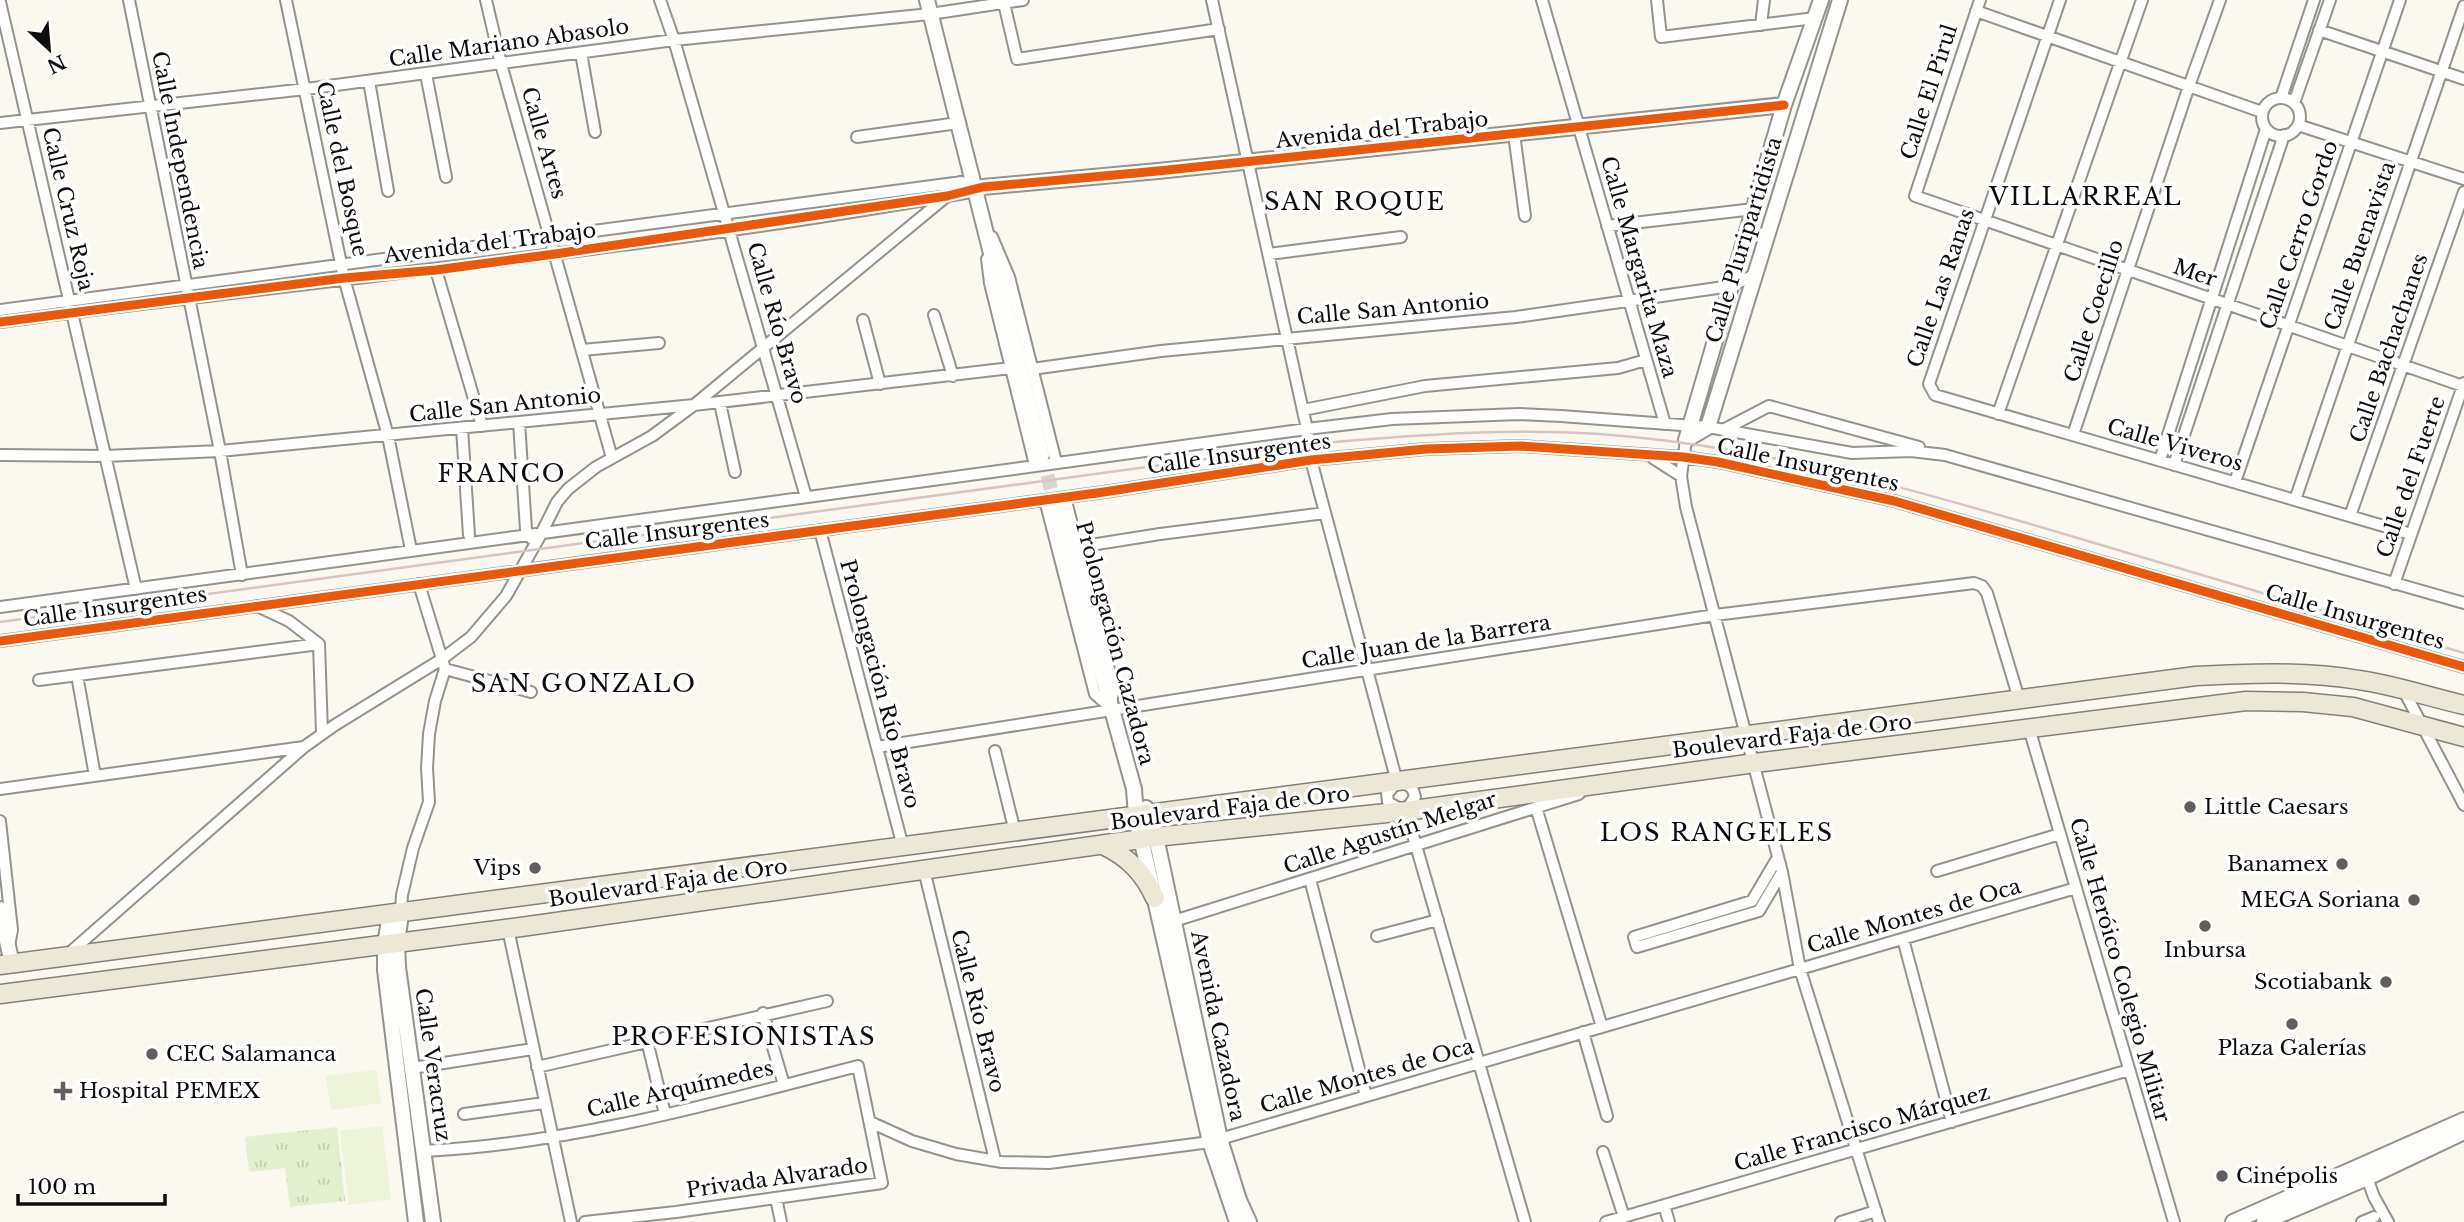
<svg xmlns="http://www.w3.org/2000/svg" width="2464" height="1222" font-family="'Libre Baskerville',serif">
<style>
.grass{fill:url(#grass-tufts)}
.pitch{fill:#edf4d9}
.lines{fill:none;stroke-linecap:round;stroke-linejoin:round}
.tertiary-tunnel{stroke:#d7d5ce;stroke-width:14;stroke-dasharray:14 7;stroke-linecap:butt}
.minor-casing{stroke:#94938f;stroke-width:14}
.tertiary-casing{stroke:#94938f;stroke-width:18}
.primary-casing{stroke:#81807c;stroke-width:21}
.minor{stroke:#fefefd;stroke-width:10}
.tertiary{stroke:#fefefd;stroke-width:14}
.primary{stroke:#ede7d7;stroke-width:18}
.rail{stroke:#d8c4c4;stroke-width:2.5}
.cycleway-casing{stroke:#fff;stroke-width:13}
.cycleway{stroke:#e8590c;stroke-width:9}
.poi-dot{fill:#605f5c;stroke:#fff;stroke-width:2.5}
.labels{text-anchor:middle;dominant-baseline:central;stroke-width:7;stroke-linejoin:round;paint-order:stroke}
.street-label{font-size:21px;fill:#0d0d0d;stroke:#fff}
.poi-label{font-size:21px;fill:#0d0d0d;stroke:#fff;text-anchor:start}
.quarter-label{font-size:24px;letter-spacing:2px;fill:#0d0d0d;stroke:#fff}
</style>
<defs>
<pattern id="grass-tufts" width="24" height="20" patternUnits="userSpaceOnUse" patternTransform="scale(1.75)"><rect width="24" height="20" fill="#e3f0d0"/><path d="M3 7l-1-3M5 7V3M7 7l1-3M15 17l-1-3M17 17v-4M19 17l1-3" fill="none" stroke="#c2cdb1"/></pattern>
</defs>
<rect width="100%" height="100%" fill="#fbf8f0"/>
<path class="grass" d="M337,1127L345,1201L290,1207L285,1168L249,1172L245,1137Z"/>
<path class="pitch" d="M376,1070L381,1103L331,1110L326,1076Z
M382,1126L391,1199L349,1205L340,1131Z"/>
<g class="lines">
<path class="tertiary-tunnel" d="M1042,455L1056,508"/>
<g class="minor-casing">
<path id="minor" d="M129,0L220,451L242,575
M286,0L344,278L388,436L411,550
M486,0L501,64L612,458
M660,0L674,40L806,497
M1212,0L1307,429L1311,460L1397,782
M1542,0L1665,424
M1657,0L1661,37L1815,18
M1980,0L1915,196L2463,386
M2060,0L1929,384L1935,395L2411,534
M0,2L136,589
M1004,3L1017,59L1219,29
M1976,11L2262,112
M1761,25L1764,0
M2319,30L2464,79
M581,53L595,132
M426,74L446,177
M369,81L388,191
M2281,98L2314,0
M2262 117a19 19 0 1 1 38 0a19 19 0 1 1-38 0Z
M2294,103L2330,0
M0,123L306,89L674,40L930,14L1023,0
M2298,125L2464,179
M1514,134L1525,216
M857,137L958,123
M1607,226L1754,209
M992,237L1009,277L1056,462
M1269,254L1401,237
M987,259L990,283L1035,465
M436,270L482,426
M0,310L962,182
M934,315L953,376
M863,320L880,384
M0,322C325,279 653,249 976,191
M582,350L659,343
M1032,369L1161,351L1516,317L1731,286L1754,275
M720,403L735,472
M1303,410L1425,386L1618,368L1646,360
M1998,414L2142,0
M519,422L526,530L532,539
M462,428L469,535
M1723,430L1769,406L1919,447
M2073,435L2189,86L2220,0
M1686,440L1681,476L1686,507L1782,872L1800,969L1879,1222
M0,455L105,456L220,451L694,405L1011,368
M1653,458L1681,476
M2160,460L2266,129
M2174,465L2284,135
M2235,482L2400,0
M1065,497L1114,689L1111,702
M1045,500L1095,694L1110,707
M2295,500L2464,6
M2350,516L2464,192
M820,530L903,847
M1078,547L1160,534L1325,513
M2394,584L2464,383
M257,606L289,621L319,644L322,733
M0,607L1307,429L1392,419L1519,414L1561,416L1708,427L1852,453L1911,451L1945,455L2464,603
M0,641L1104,492L1311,460L1426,449L1521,446L1683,457L1718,462L1894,501L2464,667
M445,669L531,692
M77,675L95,776
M39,680L319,644
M2404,691L2464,805
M2029,728L2174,1222
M877,747L1715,615L1974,583L1982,586L1987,593L2019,699
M995,751L1015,832
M1397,782L1387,794L1388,802L1400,809
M1400,783C1410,785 1413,787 1415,797L1406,810
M0,789L304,747
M1536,807L1602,1027
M1406,811L1525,1222
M0,821L12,930L9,946
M1778,857L1752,901L1634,937L1637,947L1759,911L1782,872
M924,870L995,1160
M1937,871L2060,834
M1310,879L1366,1096
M401,914L402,895L413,848L429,802L427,768L429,734L435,701L445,669L419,584
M1174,921L1579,794
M508,929L571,1222
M1377,936L1438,920
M1903,939L1952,1122
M66,956L304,747L335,725L442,659L471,637L506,596L541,534L557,502L568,489L596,467L652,436L694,405L947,196L960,182
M763,1013L784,1085
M1583,1032L1607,1116
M647,1041L665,1114
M537,1067L827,1001
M412,1068L533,1049
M464,1114L544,1103
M870,1122L912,1141L956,1154L1002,1162L1049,1163L1210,1142L2076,888
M423,1151C571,1144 715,1103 858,1066L882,1183L676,1212L585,1222
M1603,1152L1624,1217
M2365,1172L2374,1197L2388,1222
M776,1198L781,1222
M1664,1205L1669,1222
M1606,1222L2129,1070
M1841,1222L1876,1211
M2362,1222L2374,1217"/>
</g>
<g class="tertiary-casing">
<path id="tertiary" d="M927,0L1042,455
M976,191L983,187L1158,171L1784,105
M1686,440L1708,427L1840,0
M1686,440L1784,105L1821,0
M1056,508L1134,789L1136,816L1210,1142L1237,1222
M1146,808L1150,815L1159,851L1220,1139L1239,1200L1249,1222
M0,909L12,964
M401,914L397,943L398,967L433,1222
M390,915L385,944V970L416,1222
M2233,1222L2464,1120
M2264,1222L2367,1178L2464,1132"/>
</g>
<g class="primary-casing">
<path id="primary" d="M1103,845C1128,857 1144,873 1155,898
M0,965L2196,676C2251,673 2305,671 2359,680C2394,685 2429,697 2464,705
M0,994L521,927L1155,837L1406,811L1755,763L2246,701L2303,702L2353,707L2464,737"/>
</g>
<use href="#minor" class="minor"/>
<use href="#tertiary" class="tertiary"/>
<use href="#primary" class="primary"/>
<path class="rail" d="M0,622L1324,443C1424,434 1523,427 1623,436C1780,450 1930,494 2081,539C2209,577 2336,615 2464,653"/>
<g class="cycleway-casing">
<path id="cycleway" d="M0,322L344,278L436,270L555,254L947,196L983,187L1158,171L1784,105
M0,641L1104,492L1311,460L1426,449L1521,446L1683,457L1718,462L1894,501L2464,667"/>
</g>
<use href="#cycleway" class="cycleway"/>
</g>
<g class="poi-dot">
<circle cx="2190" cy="807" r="7"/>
<circle cx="2342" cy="864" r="7"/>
<circle cx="535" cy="868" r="7"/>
<circle cx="2414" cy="900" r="7"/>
<circle cx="2205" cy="926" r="7"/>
<circle cx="2386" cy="982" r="7"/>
<circle cx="2292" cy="1024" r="7"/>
<circle cx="152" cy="1054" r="7"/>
<path d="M59.5 1080.5h7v7h7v7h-7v7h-7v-7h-7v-7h7z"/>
<circle cx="2222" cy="1176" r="7"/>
</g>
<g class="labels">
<g class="street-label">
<text transform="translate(509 43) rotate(-8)">Calle Mariano Abasolo</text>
<text transform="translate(1929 92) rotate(-72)">Calle El Pirul</text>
<text transform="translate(1382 130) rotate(-6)">Avenida del Trabajo</text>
<text transform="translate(544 143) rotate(74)">Calle Artes</text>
<text transform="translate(180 160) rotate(79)">Calle Independencia</text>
<text transform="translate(342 169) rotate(78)">Calle del Bosque</text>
<text transform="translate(68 209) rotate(77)">Calle Cruz Roja</text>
<text transform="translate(2299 235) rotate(-71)">Calle Cerro Gordo</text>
<text transform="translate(1744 240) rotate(-73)">Calle Pluripartidista</text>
<text transform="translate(490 243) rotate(-7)">Avenida del Trabajo</text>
<text transform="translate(2360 246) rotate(-71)">Calle Buenavista</text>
<text transform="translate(1639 267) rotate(74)">Calle Margarita Maza</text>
<text transform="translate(2195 273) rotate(19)">Mer</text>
<text transform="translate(1941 288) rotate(-71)">Calle Las Ranas</text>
<text transform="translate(1393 309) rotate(-5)">Calle San Antonio</text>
<text transform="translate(2094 311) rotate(-72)">Calle Coecillo</text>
<text transform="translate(777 323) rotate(74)">Calle Río Bravo</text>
<text transform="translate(2389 348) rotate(-71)">Calle Bachachanes</text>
<text transform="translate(505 405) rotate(-6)">Calle San Antonio</text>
<text transform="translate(2175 445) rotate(16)">Calle Viveros</text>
<text transform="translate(1239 454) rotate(-8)">Calle Insurgentes</text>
<text transform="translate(1808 465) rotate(12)">Calle Insurgentes</text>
<text transform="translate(2411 477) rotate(-71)">Calle del Fuerte</text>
<text transform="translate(677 531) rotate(-7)">Calle Insurgentes</text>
<text transform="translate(115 607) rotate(-8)">Calle Insurgentes</text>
<text transform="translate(2355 617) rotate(16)">Calle Insurgentes</text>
<text transform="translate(1426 642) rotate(-9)">Calle Juan de la Barrera</text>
<text transform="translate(1115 643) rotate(75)">Prolongación Cazadora</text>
<text transform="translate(880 684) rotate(75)">Prolongación Río Bravo</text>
<text transform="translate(1792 736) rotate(-7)">Boulevard Faja de Oro</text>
<text transform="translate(1230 808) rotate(-7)">Boulevard Faja de Oro</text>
<text transform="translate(1390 833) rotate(-18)">Calle Agustín Melgar</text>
<text transform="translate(668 883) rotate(-8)">Boulevard Faja de Oro</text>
<text transform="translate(1914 916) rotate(-16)">Calle Montes de Oca</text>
<text transform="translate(2120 970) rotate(74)">Calle Heróico Colegio Militar</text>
<text transform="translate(978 1011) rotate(76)">Calle Río Bravo</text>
<text transform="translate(1218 1026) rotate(78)">Avenida Cazadora</text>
<text transform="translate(433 1065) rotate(82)">Calle Veracruz</text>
<text transform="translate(1367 1076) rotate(-16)">Calle Montes de Oca</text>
<text transform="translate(680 1089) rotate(-13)">Calle Arquímedes</text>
<text transform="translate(1862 1128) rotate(-16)">Calle Francisco Márquez</text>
<text transform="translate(777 1178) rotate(-8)">Privada Alvarado</text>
</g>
<g class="poi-label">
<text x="2204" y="807">Little Caesars</text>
<text x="2328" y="864" text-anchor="end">Banamex</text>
<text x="521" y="868" text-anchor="end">Vips</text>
<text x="2400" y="900" text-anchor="end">MEGA Soriana</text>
<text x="2205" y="950" text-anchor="middle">Inbursa</text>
<text x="2372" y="982" text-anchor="end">Scotiabank</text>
<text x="2292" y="1048" text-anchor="middle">Plaza Galerías</text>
<text x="166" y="1054">CEC Salamanca</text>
<text x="79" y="1091">Hospital PEMEX</text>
<text x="2236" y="1176">Cinépolis</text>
</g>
<g class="quarter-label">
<text x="2086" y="196">VILLARREAL</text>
<text x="1355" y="201">SAN ROQUE</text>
<text x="502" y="473">FRANCO</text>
<text x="584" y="683">SAN GONZALO</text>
<text x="1717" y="832">LOS RANGELES</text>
<text x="744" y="1036">PROFESIONISTAS</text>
</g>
</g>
<g transform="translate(49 49) rotate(154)" stroke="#ffffff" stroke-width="5" paint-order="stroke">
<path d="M0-5L12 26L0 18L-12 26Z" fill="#0d0d0d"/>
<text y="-10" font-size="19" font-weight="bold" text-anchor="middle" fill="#0d0d0d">N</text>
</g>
<path d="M18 1194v10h147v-10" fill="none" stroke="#0d0d0d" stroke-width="3.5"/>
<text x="28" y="1194" font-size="21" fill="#0d0d0d" stroke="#ffffff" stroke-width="5" paint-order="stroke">100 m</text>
</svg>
